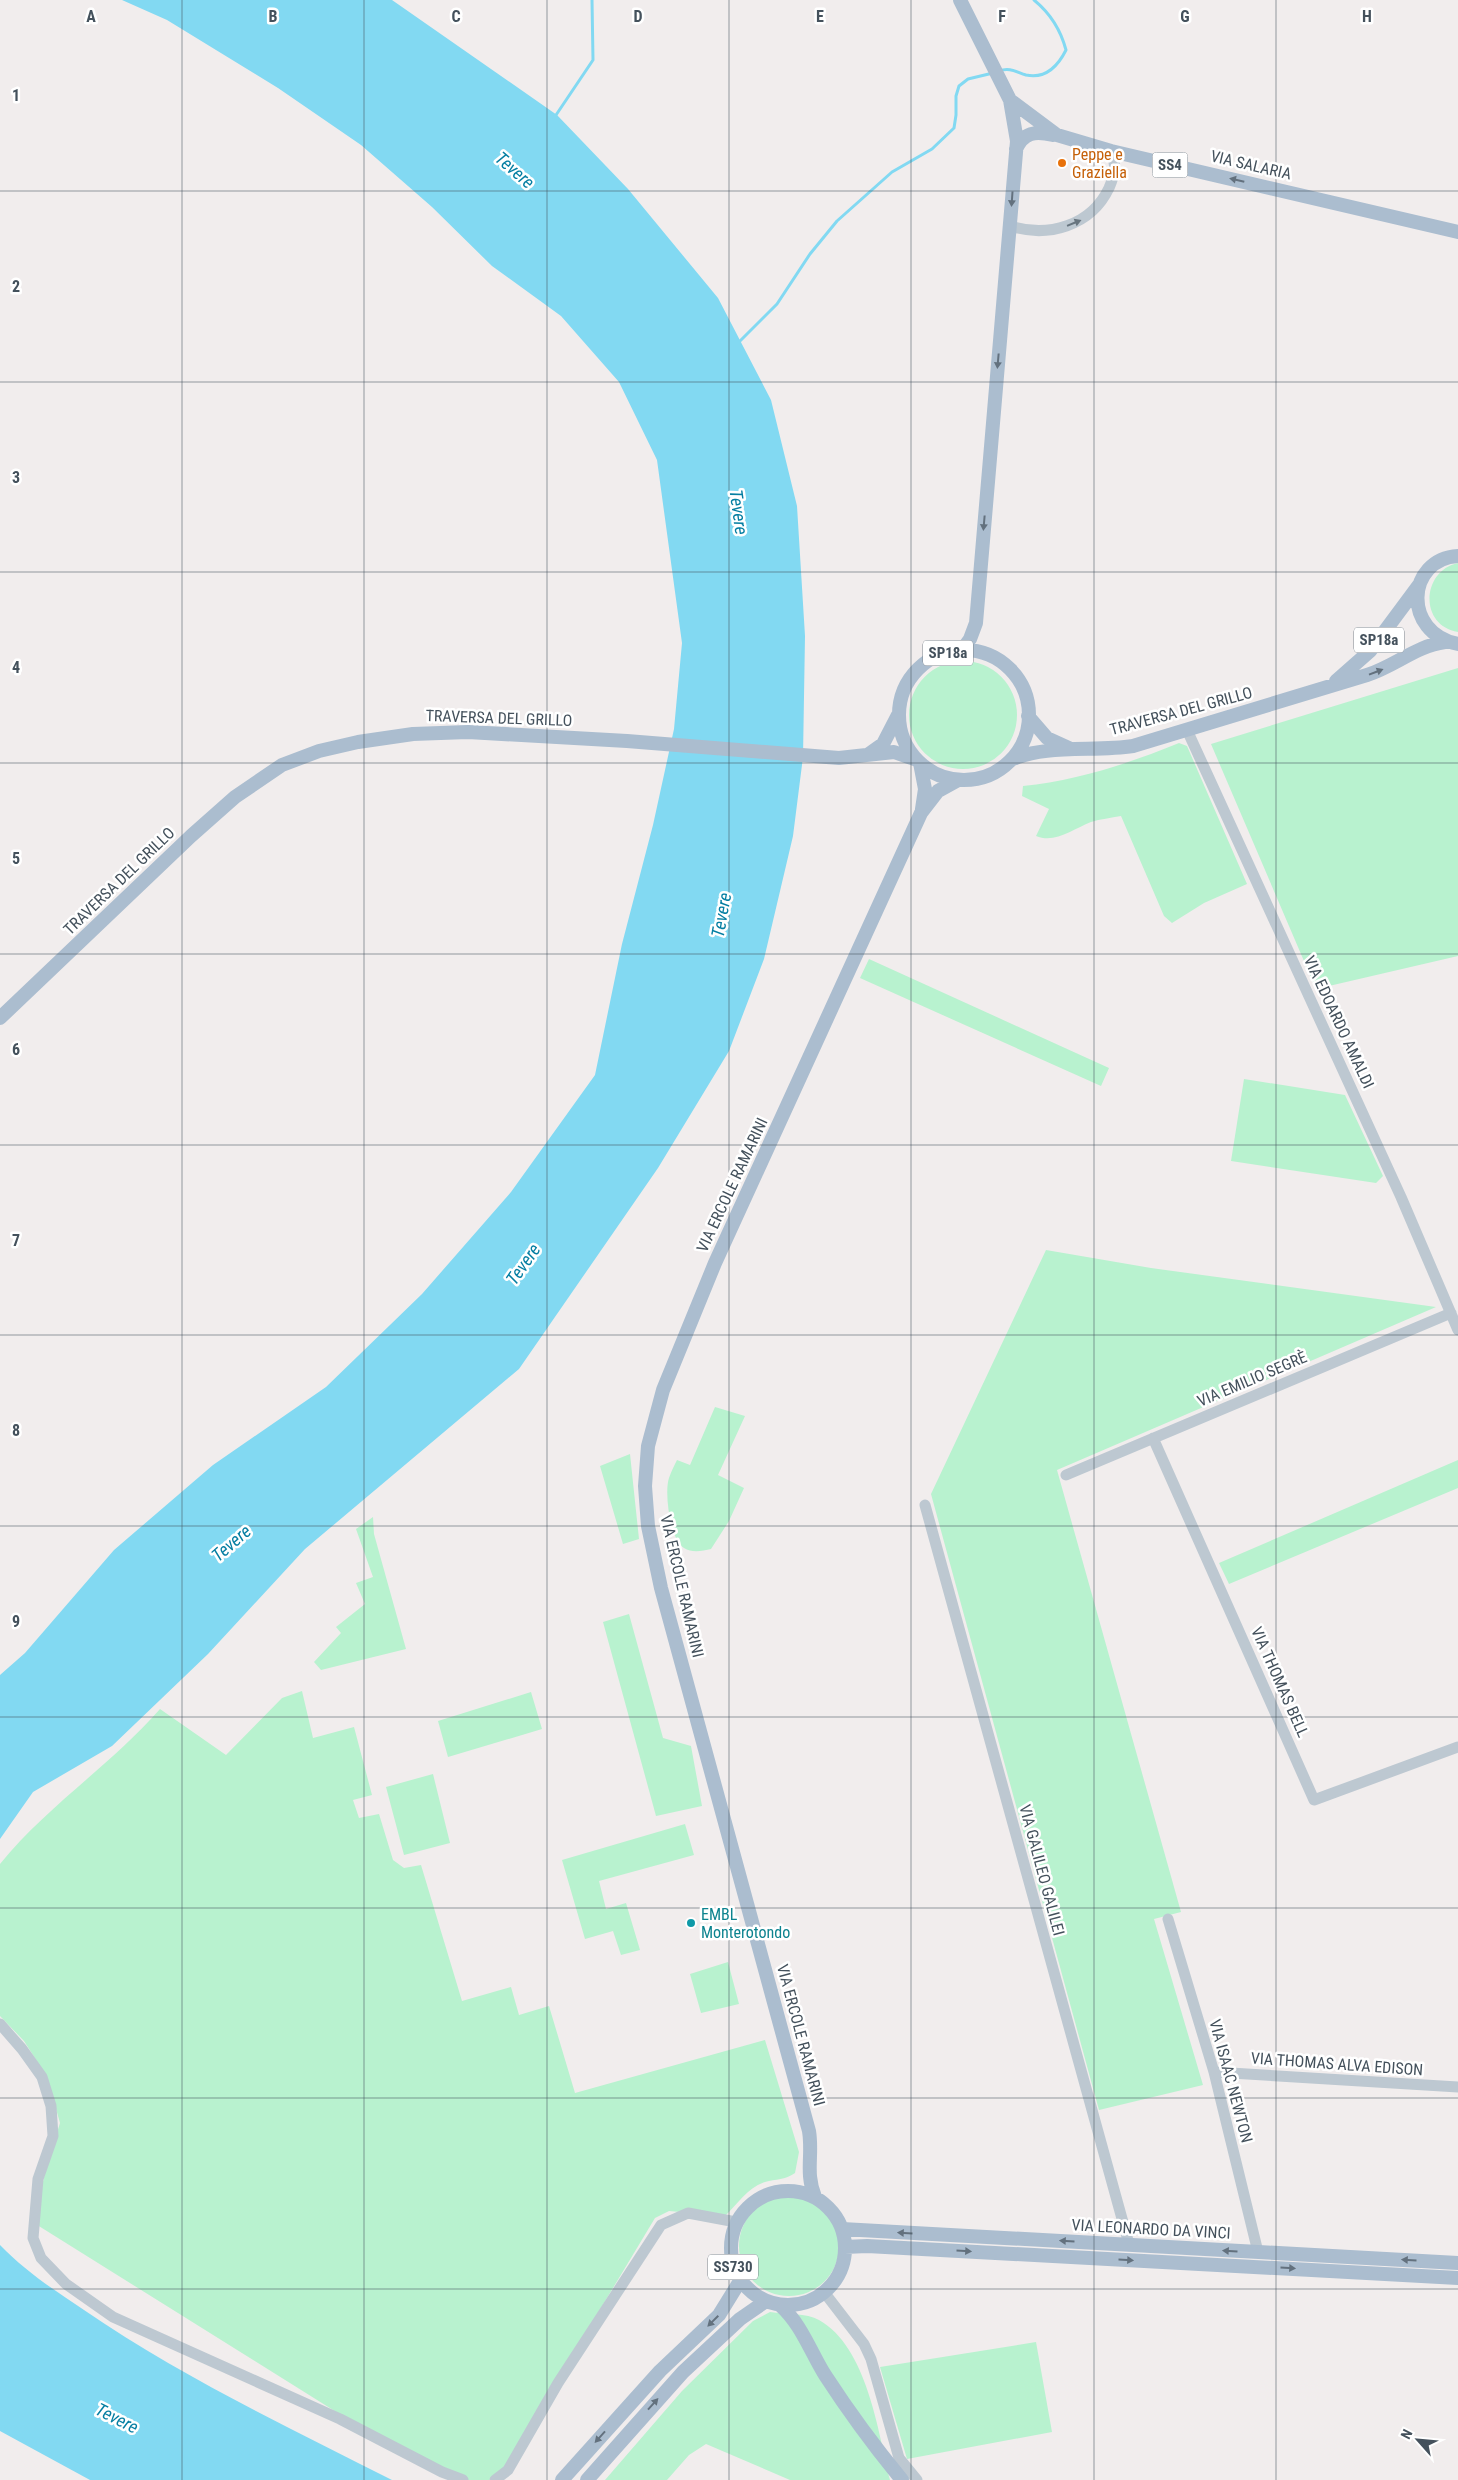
<svg xmlns="http://www.w3.org/2000/svg" width="1458" height="2480" font-family="'Roboto Condensed',sans-serif">
<style>
.green{fill:#b8f2cf}
.water{fill:#82d9f2}
.lines{fill:none;stroke-linecap:round;stroke-linejoin:round}
.stream{stroke:#82d9f2;stroke-width:3}
.minor{stroke:#bdc8d1;stroke-width:11}
.major{stroke:#abbdcf;stroke-width:14}
.oneway{fill:#63717e}
.oneway2{fill:#68757f}
.grid{fill:none;stroke:#44515c;stroke-width:1;stroke-opacity:0.55}
.food-dot{fill:#e8710a;stroke:#fff;stroke-width:2}
.culture-dot{fill:#0f9aa8;stroke:#fff;stroke-width:2}
.labels{text-anchor:middle;dominant-baseline:central;stroke-width:5;stroke-linejoin:round;paint-order:stroke}
.shield{fill:#fff;stroke:#7c858d;stroke-width:1}
.shield-label{font-size:15px;font-weight:bold;fill:#44515c}
.food-label{font-size:16px;fill:#c56008;stroke:#fff;text-anchor:start}
.street-label{font-size:16px;fill:#44515c;stroke:#fff}
.culture-label{font-size:16px;fill:#0d838f;stroke:#fff;text-anchor:start}
.water-label{font-size:18px;font-style:italic;fill:#047ea2;stroke:#fff}
.grid-label{font-size:16px;text-anchor:middle;font-weight:bold;fill:#44515c;stroke:#fff;stroke-width:5;stroke-linejoin:round;paint-order:stroke}
</style>
<rect width="100%" height="100%" fill="#f1eded"/>
<path class="green" d="M1458,563V632C1419,626 1421,571 1458,563Z
M909 715a54 54 0 1 1 108 0a54 54 0 1 1-108 0Z
M1458,668V956L1316,989L1211,744Z
M1179,743L1187,746L1247,884L1204,903L1172,923L1164,916L1121,816C1111,818 1100,819 1091,822C1073,829 1055,844 1036,836L1049,809L1022,796L1023,786C1076,781 1130,763 1179,743Z
M869,959L1109,1068L1101,1086L860,978Z
M1244,1079L1345,1095L1383,1176L1376,1183L1231,1161Z
M1046,1250L1151,1268L1436,1307L1057,1470L1181,1912L1154,1919L1203,2085L1099,2110L931,1494Z
M715,1407L745,1416L718,1475L744,1488L729,1521L711,1549C702,1551 692,1553 684,1548C670,1540 664,1492 669,1478C671,1472 674,1466 677,1460L690,1465Z
M630,1454L639,1539L623,1544L600,1466Z
M1458,1460V1488L1229,1584L1219,1563Z
M373,1517L374,1534L406,1649L321,1670L314,1662L341,1633L336,1627L365,1604L356,1583L373,1577L356,1529Z
M629,1614L663,1738L691,1746L702,1806L656,1816L603,1622Z
M302,1691L313,1738L354,1727L372,1795L353,1800L359,1818L379,1814L393,1860L404,1868L421,1865L462,2001L511,1987L519,2015L549,2006L575,2093L765,2040L799,2152L795,2173C785,2180 776,2179 765,2182C747,2188 738,2204 725,2216L669,2211L655,2218L506,2466L489,2480H456L365,2430L34,2223L46,2168L60,2123L47,2077L24,2041L0,2016V1864C47,1806 111,1765 160,1709L226,1755L282,1698Z
M531,1692L542,1729L448,1757L438,1721Z
M433,1774L450,1843L404,1855L386,1787Z
M685,1824L694,1855L599,1881L606,1909L626,1903L640,1950L621,1955L613,1931L585,1939L562,1860Z
M728,1962L739,2004L701,2013L690,1974Z
M739 2246a50 50 0 1 1 100 0a50 50 0 1 1-100 0Z
M770,2312C785,2314 807,2313 819,2320C867,2347 878,2431 890,2480H790L706,2444L689,2455L667,2480H605L682,2391L753,2321Z
M1036,2342L1052,2432L907,2459L880,2367Z"/>
<path class="water" d="M122,0H392L557,115L628,189L718,298L771,400L797,506L805,636L803,757L793,836L764,959L729,1051L658,1168L519,1369L305,1549L208,1654L112,1746L33,1792L0,1839V1675L25,1653L114,1550L213,1465L326,1387L422,1294L511,1192L595,1075L622,944L653,825L674,729L682,643L657,460L619,382L561,316L492,266L432,207L361,145L278,88L167,20Z
M0,2245C25,2271 54,2290 84,2310C180,2376 288,2427 392,2480H90L0,2431Z"/>
<g class="lines">
<path class="stream" d="M999,71C1010,67 1016,72 1026,75C1045,79 1058,66 1066,50C1061,31 1050,13 1034,0
M554,118L593,60L592,0
M739,342L777,304L810,254L837,221L892,172L932,149L954,128L956,115V96L959,86L968,79L993,73"/>
<path class="minor" d="M1010,226C1048,238 1091,226 1109,188C1115,174 1117,165 1111,151
M1187,730L1401,1197L1458,1330
M1153,1438L1314,1800L1458,1747
M1066,1475L1451,1313
M925,1505L1129,2244
M1168,1919L1214,2072L1258,2252
M0,2024L22,2049L42,2077L51,2106L53,2136L38,2179L33,2238L41,2258L66,2284L113,2317L340,2419L442,2472L463,2480
M1214,2072L1458,2087
M824,2292L864,2344L871,2359L899,2458L917,2480
M495,2480L508,2470L558,2383L661,2225L688,2213L736,2222"/>
<path class="major" d="M960,0L1010,100L1057,135L1111,151L1458,232
M1016,149C1024,132 1035,131 1053,135
M1458,556C1406,559 1402,633 1458,644
M962,650L970,639L976,623L1017,141L1010,100
M899 715a65 65 0 1 1 130 0a65 65 0 1 1-130 0Z
M1336,681L1370,651L1419,585
M1028,716L1047,738L1069,748
M869,754L883,744L898,715
M1011,760C1045,744 1095,752 1133,746L1367,675C1395,666 1416,646 1445,642
M920,763L925,789L922,809
M0,1018L191,836L235,797L282,765L319,751L358,742L413,734L468,732L627,741L839,758L894,752L917,760
M731 2248a57 57 0 1 1 114 0a57 57 0 1 1-114 0Z
M815,2197C805,2173 813,2155 809,2131L661,1588L648,1526L645,1486L648,1446L663,1390L715,1263L921,813L938,791L958,780
M842,2229L1458,2263
M845,2247L867,2246L1458,2278
M780,2305C802,2325 810,2351 825,2375C849,2412 874,2446 902,2480
M562,2480L660,2371L719,2315L740,2281
M587,2480L683,2372L740,2319L766,2301"/>
</g>
<defs><path id="oneway-solid" d="M-6-.8H1V-3.2L6.5 0L1 3.2V.8H-6Z" transform="scale(1.25)"/></defs>
<g class="oneway">
<use href="#oneway-solid" transform="translate(1237 180) rotate(-167)"/>
<use href="#oneway-solid" transform="translate(1012 199) rotate(94)"/>
<use href="#oneway-solid" transform="translate(998 361) rotate(95)"/>
<use href="#oneway-solid" transform="translate(984 523) rotate(95)"/>
<use href="#oneway-solid" transform="translate(1376 672) rotate(-21)"/>
<use href="#oneway-solid" transform="translate(905 2233) rotate(-177)"/>
<use href="#oneway-solid" transform="translate(1067 2241) rotate(-177)"/>
<use href="#oneway-solid" transform="translate(964 2251) rotate(3)"/>
<use href="#oneway-solid" transform="translate(1230 2251) rotate(-176)"/>
<use href="#oneway-solid" transform="translate(1126 2260) rotate(3)"/>
<use href="#oneway-solid" transform="translate(1409 2260) rotate(-177)"/>
<use href="#oneway-solid" transform="translate(1288 2268) rotate(3)"/>
<use href="#oneway-solid" transform="translate(713 2321) rotate(135)"/>
<use href="#oneway-solid" transform="translate(653 2404) rotate(-48)"/>
<use href="#oneway-solid" transform="translate(600 2437) rotate(132)"/>
</g>
<use class="oneway2" href="#oneway-solid" transform="translate(1074 223) rotate(-22)"/>
<path class="grid" d="M182,0V2480M364,0V2480M547,0V2480M729,0V2480M911,0V2480M1094,0V2480M1276,0V2480M0,191H1458M0,382H1458M0,572H1458M0,763H1458M0,954H1458M0,1145H1458M0,1335H1458M0,1526H1458M0,1717H1458M0,1908H1458M0,2098H1458M0,2289H1458"/>
<circle class="food-dot" cx="1062" cy="163" r="5"/>
<circle class="culture-dot" cx="691" cy="1923" r="5"/>
<g class="labels">
<g class="shield">
<rect x="1152.5" y="152.5" width="35" height="25" rx="4"/>
<rect x="1354" y="627.5" width="50" height="25" rx="4"/>
<rect x="923" y="640.5" width="50" height="25" rx="4"/>
<rect x="708" y="2254.5" width="50" height="25" rx="4"/>
</g>
<g class="shield-label">
<text x="1170" y="165">SS4</text>
<text x="1379" y="640">SP18a</text>
<text x="948" y="653">SP18a</text>
<text x="733" y="2267">SS730</text>
</g>
<g class="food-label">
<text x="1072" y="154">Peppe e<tspan x="1072" dy="18">Graziella</tspan></text>
</g>
<g class="street-label">
<text transform="translate(1251 165) rotate(13)">VIA SALARIA</text>
<text transform="translate(1181 711) rotate(-15)">TRAVERSA DEL GRILLO</text>
<text transform="translate(499 718) rotate(2)">TRAVERSA DEL GRILLO</text>
<text transform="translate(119 881) rotate(-44)">TRAVERSA DEL GRILLO</text>
<text transform="translate(1339 1022) rotate(65)">VIA EDOARDO AMALDI</text>
<text transform="translate(732 1185) rotate(-65)">VIA ERCOLE RAMARINI</text>
<text transform="translate(1252 1379) rotate(-23)">VIA EMILIO SEGRÈ</text>
<text transform="translate(682 1586) rotate(77)">VIA ERCOLE RAMARINI</text>
<text transform="translate(1280 1682) rotate(66)">VIA THOMAS BELL</text>
<text transform="translate(1042 1870) rotate(75)">VIA GALILEO GALILEI</text>
<text transform="translate(801 2035) rotate(75)">VIA ERCOLE RAMARINI</text>
<text transform="translate(1337 2064) rotate(4)">VIA THOMAS ALVA EDISON</text>
<text transform="translate(1231 2081) rotate(75)">VIA ISAAC NEWTON</text>
<text transform="translate(1151 2229) rotate(3)">VIA LEONARDO DA VINCI</text>
</g>
<g class="culture-label">
<text x="701" y="1914">EMBL<tspan x="701" dy="18">Monterotondo</tspan></text>
</g>
<g class="water-label">
<text transform="translate(515 170) rotate(41)">Tevere</text>
<text transform="translate(739 512) rotate(82)">Tevere</text>
<text transform="translate(721 915) rotate(-80)">Tevere</text>
<text transform="translate(523 1264) rotate(-55)">Tevere</text>
<text transform="translate(231 1543) rotate(-41)">Tevere</text>
<text transform="translate(117 2418) rotate(27)">Tevere</text>
</g>
</g>
<g class="grid-label">
<text x="91" y="22">A</text>
<text x="273" y="22">B</text>
<text x="456" y="22">C</text>
<text x="638" y="22">D</text>
<text x="820" y="22">E</text>
<text x="1002" y="22">F</text>
<text x="1185" y="22">G</text>
<text x="1367" y="22">H</text>
<text x="16" y="101">1</text>
<text x="16" y="292">2</text>
<text x="16" y="483">3</text>
<text x="16" y="673">4</text>
<text x="16" y="864">5</text>
<text x="16" y="1055">6</text>
<text x="16" y="1246">7</text>
<text x="16" y="1436">8</text>
<text x="16" y="1627">9</text>
</g>
<g transform="translate(1418 2440) rotate(297)" stroke="#ffffff" stroke-width="4" paint-order="stroke">
<path d="M0-4L9 19L0 12L-9 19Z" fill="#44515c"/>
<text y="-8" font-size="14" font-weight="bold" text-anchor="middle" fill="#44515c">N</text>
</g>
</svg>
